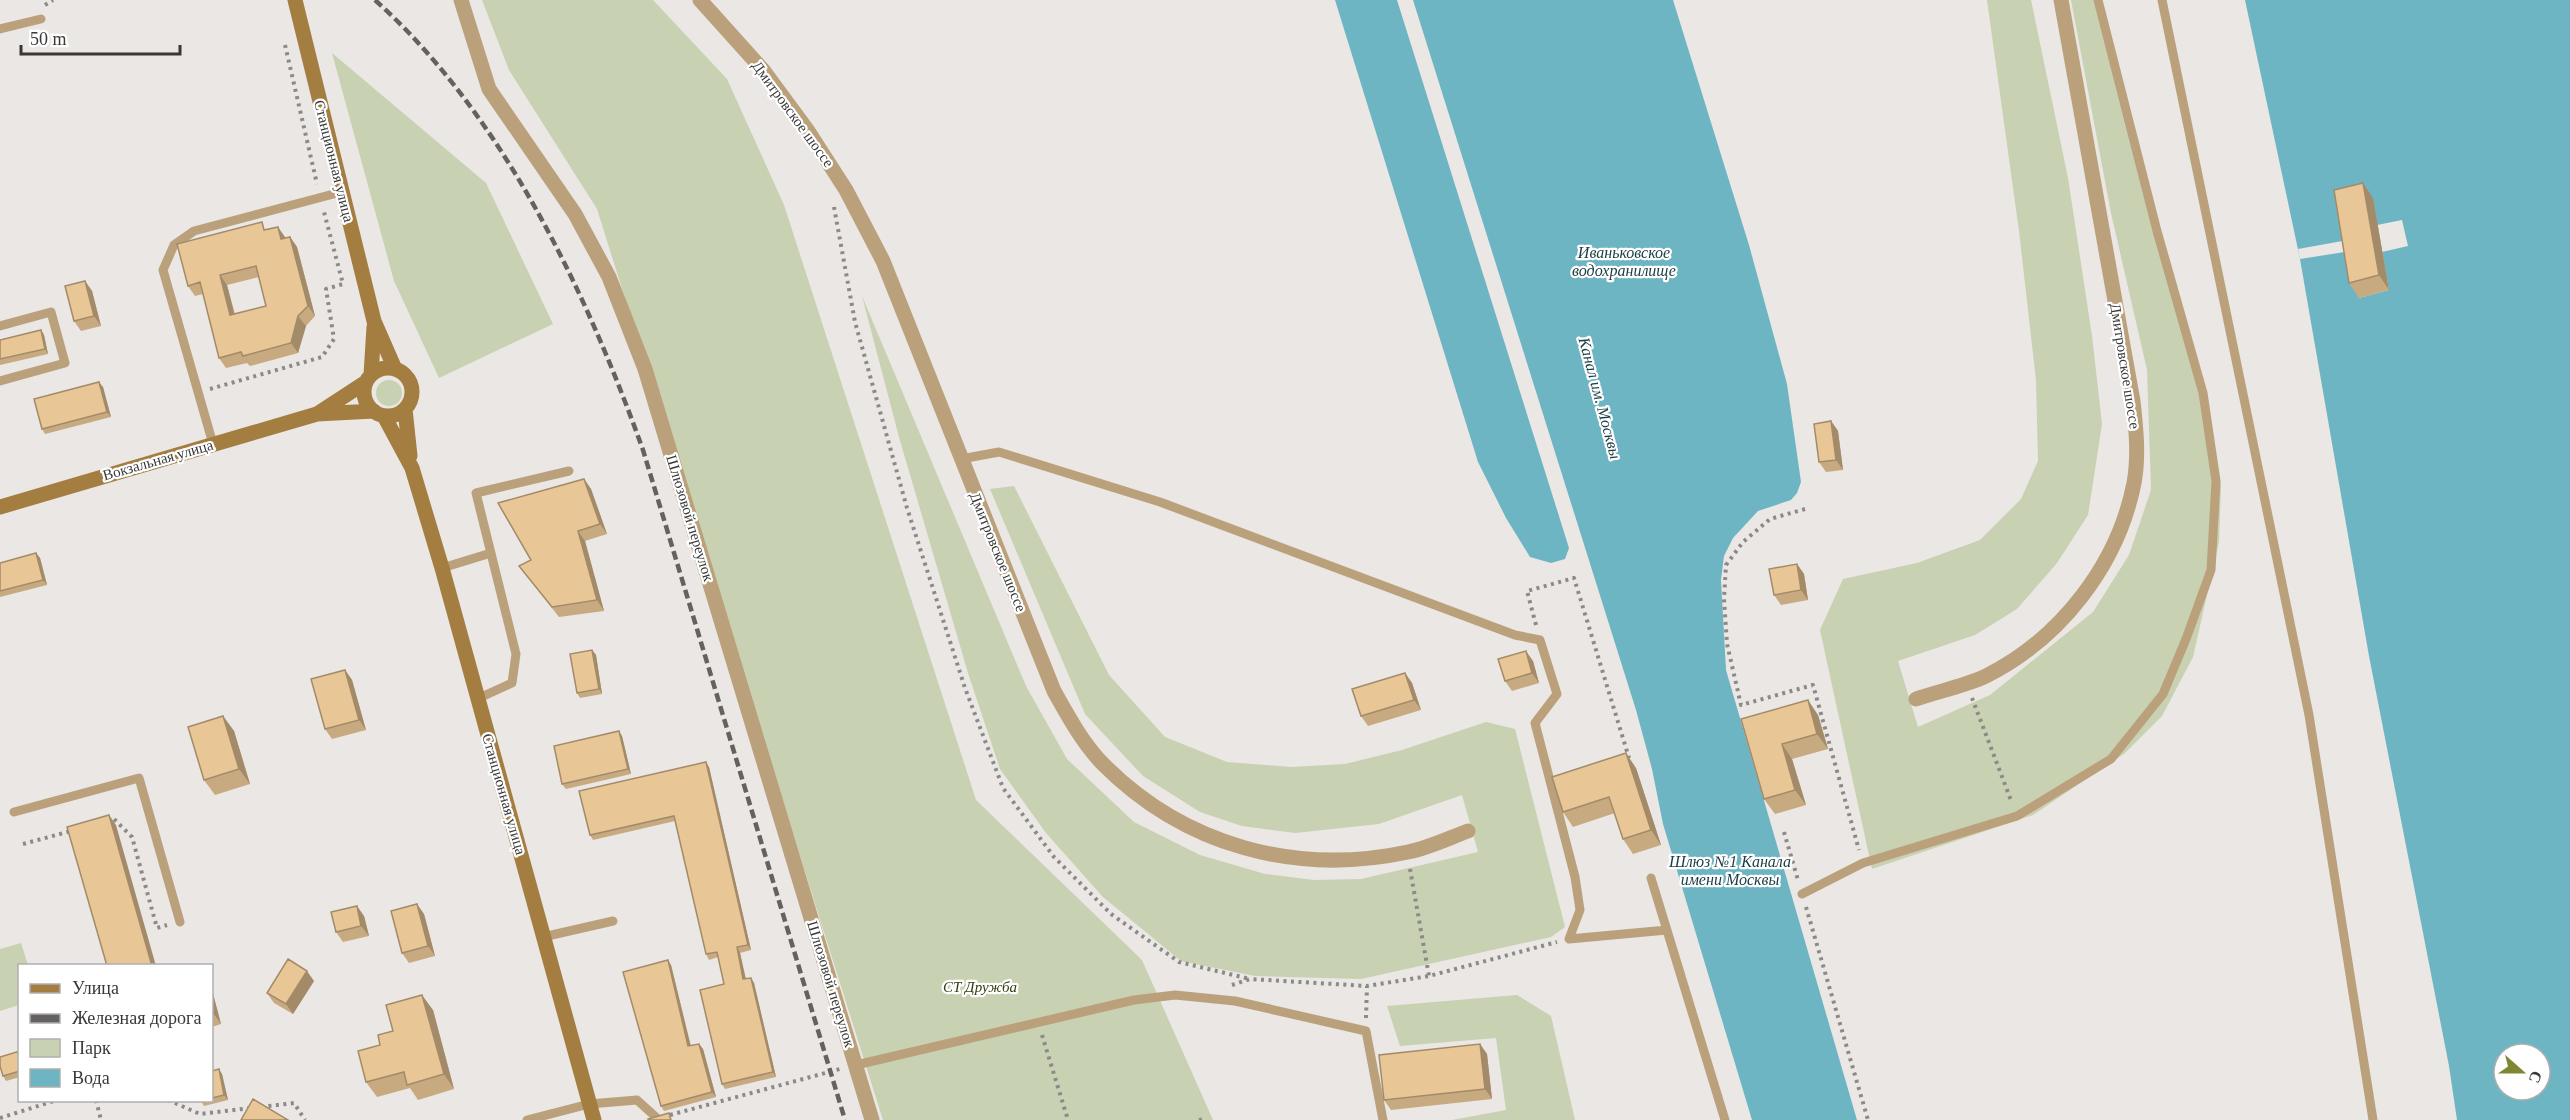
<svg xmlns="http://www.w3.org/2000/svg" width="2570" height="1120" font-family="Georgia,serif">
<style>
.green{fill:#c8d1b1}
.water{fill:#6eb5c3;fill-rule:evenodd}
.pier{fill:#eae7e4}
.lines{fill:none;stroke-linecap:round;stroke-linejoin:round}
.path{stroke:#8c8a88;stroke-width:4;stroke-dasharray:3 4.5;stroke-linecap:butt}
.service{stroke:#bba17b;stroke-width:9}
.minor{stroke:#bba17b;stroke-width:15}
.tertiary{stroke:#bba17b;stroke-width:15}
.secondary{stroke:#a47d41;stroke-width:15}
.rail{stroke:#646261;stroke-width:4.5;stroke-dasharray:9 4.5;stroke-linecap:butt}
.wall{fill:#c8aa81;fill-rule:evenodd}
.shaded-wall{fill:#a38b69}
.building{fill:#e9c696;stroke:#a38b69;stroke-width:1.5;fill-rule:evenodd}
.labels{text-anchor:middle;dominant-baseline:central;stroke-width:4.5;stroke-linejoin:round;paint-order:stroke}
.street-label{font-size:15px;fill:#393837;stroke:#fff}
.park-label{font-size:15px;font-style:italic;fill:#323b13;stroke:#fff}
.water-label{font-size:16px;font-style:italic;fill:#1a3c43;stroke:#fff}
</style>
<rect width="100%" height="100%" fill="#eae7e4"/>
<path class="green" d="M482,0H653L727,79L784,205L976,800L1142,960L1213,1120H883L597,209L509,70Z
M1987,0H2031L2068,178L2092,336L2102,424L2088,515L2057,563L2017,609L1975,635L1898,661L1918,727L1990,695L2093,612L2129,555L2151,490L2147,370L2111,213L2071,0H2096L2200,371L2221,486L2219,542L2193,657L2162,716L2125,753L2033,815L1872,869L1820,630L1843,579L1917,563L1980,540L2021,499L2038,461L2036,380L2019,231Z
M332,53L486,183L553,324L439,378L394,281Z
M862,296L1026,686L1067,759L1134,822L1200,855L1265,874L1314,880L1361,879L1478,852L1462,795L1379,824L1295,833L1242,826L1200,812L1143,776L1085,714L990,489L1014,486L1109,675L1165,737L1227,762L1291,767L1345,764L1402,750L1486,722L1515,729L1565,927L1551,937L1361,979L1255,976L1181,961L1103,897L1046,833L1000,769L968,673L899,437Z
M376 393a13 13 0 1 1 26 0a13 13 0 1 1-26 0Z
M21,943L28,965L20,966L19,1005L0,1011V949Z
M1517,995L1551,1016L1575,1120H1452L1506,1110L1496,1038L1400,1046L1387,1006Z"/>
<path class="water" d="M1335,0H1397L1569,548L1565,559L1551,563L1530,557L1506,518L1478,462Z
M1413,0H1673L1749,245L1787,384L1801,482L1797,493L1791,500L1758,511L1733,538L1724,556L1721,580L1726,670L1857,1120H1752L1663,824L1652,769L1636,710Z
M2245,0H2570V1120H2457L2449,1066L2369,656L2300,259ZM2504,1054H2540V1090H2504Z"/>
<path class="pier" d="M2402,220L2408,246L2382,252L2389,290L2359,298L2351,251L2300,259L2298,249L2348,240L2377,225Z"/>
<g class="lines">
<path class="path" d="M45,5L53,0
M285,45L317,184
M834,207L855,322L907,508L965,688L1003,788L1054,857L1111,914L1179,962L1250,979
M210,389L322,357L334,339L326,289L343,284L324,212
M1805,509L1770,519L1743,542L1726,565L1724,599L1727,644L1741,705L1813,685L1859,850
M1536,625L1527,591L1574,578L1629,758
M1972,698L2012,803
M107,821L114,819L132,837L157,928L167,925
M1784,832L1798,880
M23,844L71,831
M1410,869L1429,976
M1806,907L1868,1120
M1232,985L1250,979L1367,986L1429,976L1557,942
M1366,1018L1367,986
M1042,1035L1068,1120
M96,1100L101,1120
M168,1100L200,1114L251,1108
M261,1107L294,1103L305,1120
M670,1115L840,1069
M0,1118L57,1100
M1199,1120L1204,1119"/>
<path class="service" d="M2162,0L2309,715L2373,1120
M0,29L41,19
M0,326L51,312L65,363L0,381
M213,444L163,270L174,245L194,231L341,192
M961,459L999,452L1160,502L1515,635L1540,640L1557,694L1535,723L1575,877L1580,910L1569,939L1667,930
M442,568L491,553
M477,699L512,683L516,654L476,493L569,471
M14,812L139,778L180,922
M1651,878L1725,1120
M1802,894L1863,863L2017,816L2111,759L2163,694L2186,639L2211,570L2216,481L2203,393L2157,231L2098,0
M543,937L613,921
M856,1065L1134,1000L1175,995L1235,1001L1366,1031L1383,1120
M527,1120L589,1104L637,1100L658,1119"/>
<path class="minor" d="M461,0L489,89L575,214L609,277L645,369L872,1120"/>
<path class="tertiary" d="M700,0L763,70L808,131L846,190L883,261L1054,691C1068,716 1082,742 1102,763C1184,846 1296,876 1408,852C1428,848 1449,838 1468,831
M1916,699C1939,691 1965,686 1986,676C2060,639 2118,565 2134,483C2139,456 2136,428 2133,401L2061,0"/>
<path class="secondary" d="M295,0L374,321L395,369
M364 392a24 24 0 1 1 48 0a24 24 0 1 1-48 0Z
M371,375L374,327
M405,409L410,456
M317,414L366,382
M384,416L412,468L442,568L594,1120
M0,507L317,414L374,411"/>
<path class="rail" d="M375,0C503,115 586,291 643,450L845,1120"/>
</g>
<path class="wall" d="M2373,198L2389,290L2359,298L2349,283Z
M267,230L285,237V238L290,237L297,247L315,316L306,326L298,353L250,366L247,363L226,368L219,358L203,294L195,296L188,286ZM259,277L266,306L235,314L227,285Z
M85,281L92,291L101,326L81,331L74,321Z
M41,330L44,335L48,354L0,365V340Z
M103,387L111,417L45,434L42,429Z
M1831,421L1838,431L1843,470L1826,472L1819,462Z
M584,479L591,489L607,534L585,541L604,611L559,617L519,566L531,560Z
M36,553L40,558L47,585L0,597V563Z
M1797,564L1804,574L1808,600L1781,605L1774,595Z
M592,650L596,655L602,694L580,698L577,693Z
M1533,661L1539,683L1512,691L1505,681Z
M345,670L352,680L366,730L332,739L325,729Z
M1405,673L1412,683L1421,710L1368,726L1361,716Z
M1818,715L1828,749L1792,759L1806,805L1775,814L1764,799L1741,719Z
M223,716L234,731L250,784L215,795L204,780Z
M622,736L631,774L566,789L562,784Z
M709,767L751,950L740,953L746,979L751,978L754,983L776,1077L725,1089L722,1084L724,984L718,957L709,960L706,954L675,821L593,840L590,835Z
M1636,768L1661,845L1633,854L1623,839L1615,813L1573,827L1563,812Z
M424,914L435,956L409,963L402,953Z
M364,916L369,936L343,942L336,932Z
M671,965L691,1046L699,1044L703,1049L716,1097L664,1111L661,1106Z
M314,981L293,1014L274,1003L267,993Z
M212,990L221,1024L212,1027Z
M433,1010L454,1089L418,1100L410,1088L377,1097L366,1082L380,1045L393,1031Z
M1480,1044L1487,1054L1492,1099L1391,1110L1384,1100Z
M20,1051V1077L6,1081L3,1076Z
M212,1071L222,1074L228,1100L204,1106L201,1101H212Z"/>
<path class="shaded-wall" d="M2363,183L2373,198L2389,290L2379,275Z
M278,227L285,237L288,249L281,239Z
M290,237L297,247L315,316L308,306Z
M220,275L227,285L237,325L230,315Z
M85,281L92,291L101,326L94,316Z
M298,316L306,326L298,353L291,343Z
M41,330L44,335L48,354L45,349Z
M99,382L103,387L111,417L107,412Z
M1831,421L1838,431L1843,470L1836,460Z
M584,479L591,489L607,534L600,524Z
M578,531L585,541L604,611L597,600Z
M36,553L40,558L47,585L43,580Z
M1797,564L1804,574L1808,600L1801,590Z
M592,650L596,655L602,694L599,689Z
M1526,651L1533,661L1539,683L1532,673Z
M345,670L352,680L366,730L359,720Z
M1405,673L1412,683L1421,710L1414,700Z
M1808,700L1818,715L1828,749L1817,734Z
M223,716L234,731L250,784L239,769Z
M619,731L622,736L631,774L628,769Z
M1782,744L1792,759L1806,805L1795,790Z
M1626,753L1636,768L1661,845L1651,830Z
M706,762L709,767L751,950L748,945Z
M109,815L116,825L156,966H152Z
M417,904L424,914L435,956L428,946Z
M357,906L364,916L369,936L361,926Z
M737,947L740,953L747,985L743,979Z
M668,960L671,965L692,1052L688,1046Z
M307,971L314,981L293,1014L286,1004Z
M751,978L754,983L776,1077L773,1072Z
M212,990L221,1024L214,1014L212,1005Z
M422,995L433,1010L454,1089L444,1074Z
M699,1044L703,1049L716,1097L712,1092Z
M1480,1044L1487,1054L1492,1099L1485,1089Z
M219,1069L222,1074L228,1100L224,1095Z"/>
<path class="building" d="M2363,183L2379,275L2349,283L2334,190Z
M262,222L264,230L278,227L281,239L290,237L308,306L298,316L291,343L243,356L241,352L219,358L200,282L188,286L177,244ZM256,266L266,306L230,315L220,275Z
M85,281L94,316L74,321L65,286Z
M41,330L45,349L0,359V340Z
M99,382L107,412L42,429L34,399Z
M1831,421L1836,460L1819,462L1814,424Z
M584,479L600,524L578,531L597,600L552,607L519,566L531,560L498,503Z
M36,553L43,580L0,591V563Z
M1797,564L1801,590L1774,595L1769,569Z
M592,650L599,689L577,693L570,654Z
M1526,651L1532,673L1505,681L1498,659Z
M345,670L359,720L325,729L311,679Z
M1405,673L1414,700L1361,716L1352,689Z
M1808,700L1817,734L1782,744L1795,790L1764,799L1741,719Z
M223,716L239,769L204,780L188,727Z
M619,731L628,769L562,784L554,746Z
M1626,753L1651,830L1623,839L1609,797L1563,812L1552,777Z
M706,762L748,945L737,947L743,979L751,978L773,1072L722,1084L700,990L724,984L717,952L706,954L674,816L590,835L579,791Z
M109,815L152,966H107L67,827Z
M417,904L428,946L402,953L391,911Z
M357,906L361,926L336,932L331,912Z
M288,959L307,971L286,1004L267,993Z
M668,960L688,1046L699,1044L712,1092L661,1106L623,972Z
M422,995L444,1074L407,1085L404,1072L366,1082L358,1051L380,1045L378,1035L393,1031L386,1005Z
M212,1005L214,1014L212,1015Z
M1480,1044L1485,1089L1384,1100L1379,1055Z
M20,1051V1071L3,1076L0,1066V1057Z
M219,1069L224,1095L212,1098V1071Z
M253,1099L288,1120H241Z
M669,1113L671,1120H649L648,1119Z"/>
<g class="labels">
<g class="street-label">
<text transform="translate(793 114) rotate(54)">Дмитровское шоссе</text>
<text transform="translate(334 161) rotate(76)">Станционная улица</text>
<text transform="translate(2125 366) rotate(81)">Дмитровское шоссе</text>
<text transform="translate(158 460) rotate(-16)">Вокзальная улица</text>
<text transform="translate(690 518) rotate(73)">Шлюзовой переулок</text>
<text transform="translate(998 552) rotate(68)">Дмитровское шоссе</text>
<text transform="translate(504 794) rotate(74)">Станционная улица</text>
<text transform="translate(831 984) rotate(73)">Шлюзовой переулок</text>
</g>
<g class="park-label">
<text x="980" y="987">СТ Дружба</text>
</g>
<g class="water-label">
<text x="1624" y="252">Иваньковское<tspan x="1624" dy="18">водохранилище</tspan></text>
<text transform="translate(1600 398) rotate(75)">Канал им. Москвы</text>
<text x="1730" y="861">Шлюз №1 Канала<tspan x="1730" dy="18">имени Москвы</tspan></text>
</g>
</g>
<rect x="18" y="964" width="195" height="138" fill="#ffffff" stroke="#b0afaf" stroke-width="1.5"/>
<rect x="30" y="984" width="30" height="9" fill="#a47d41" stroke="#b0afaf" stroke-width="1.5"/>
<text x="72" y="994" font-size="18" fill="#393837">Улица</text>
<rect x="30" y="1014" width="30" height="9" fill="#646261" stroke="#b0afaf" stroke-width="1.5"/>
<text x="72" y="1024" font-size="18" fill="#393837">Железная дорога</text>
<rect x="30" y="1039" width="30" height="18" fill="#c8d1b1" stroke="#b0afaf" stroke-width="1.5"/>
<text x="72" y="1054" font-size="18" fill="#393837">Парк</text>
<rect x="30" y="1069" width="30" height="18" fill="#6eb5c3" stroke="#b0afaf" stroke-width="1.5"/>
<text x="72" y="1084" font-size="18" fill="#393837">Вода</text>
<g transform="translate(2522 1072) rotate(111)"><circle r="28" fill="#ffffff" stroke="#b0afaf" stroke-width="1.5"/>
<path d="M0-4.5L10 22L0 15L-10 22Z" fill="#7f8733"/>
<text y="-9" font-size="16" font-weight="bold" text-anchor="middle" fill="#393837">С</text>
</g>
<path d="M21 45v9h159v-9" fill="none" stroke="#393837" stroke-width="3"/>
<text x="30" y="45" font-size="18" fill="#393837" stroke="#ffffff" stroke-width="4.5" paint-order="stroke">50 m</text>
</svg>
